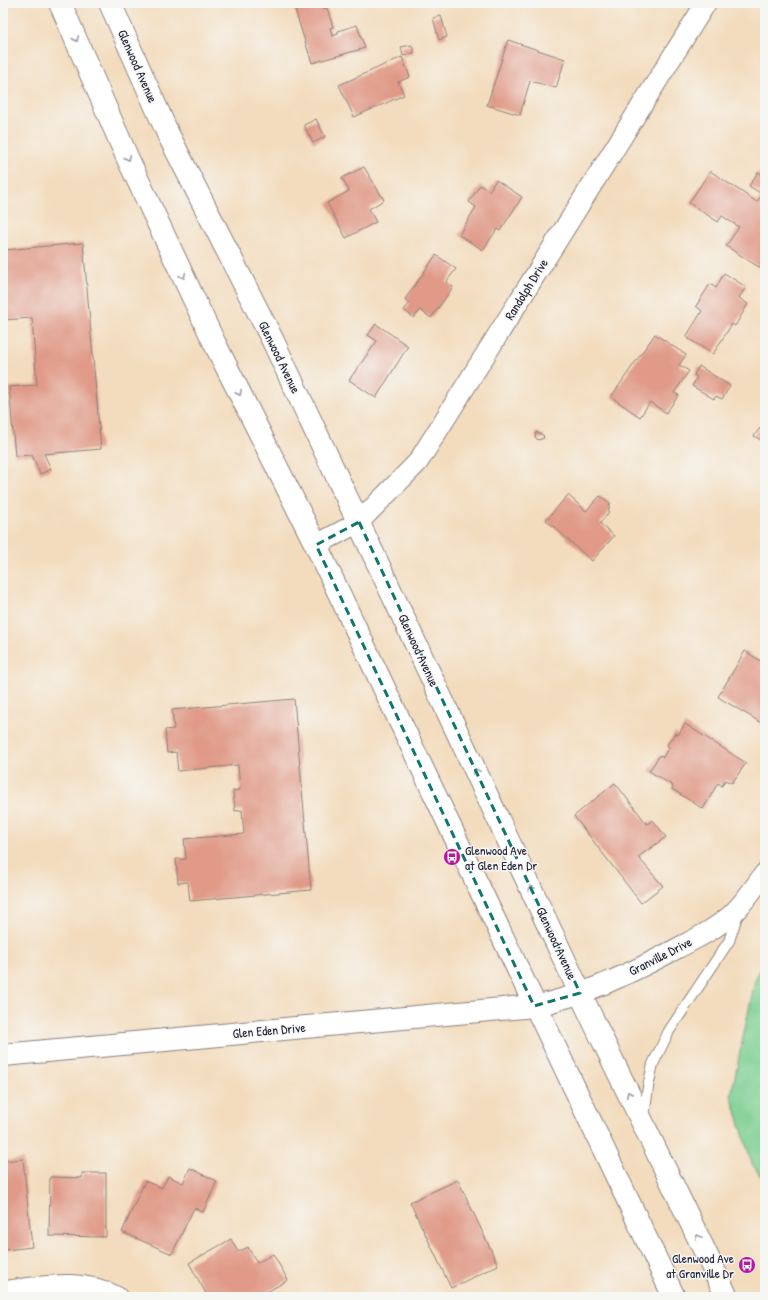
<svg xmlns="http://www.w3.org/2000/svg" width="768" height="1300" font-family="'Patrick Hand',sans-serif">
<style>
.green{fill:#7ace90;stroke:#4e7866}
.building{fill:#e09a87}
.lines{fill:none;stroke-linecap:round;stroke-linejoin:round}
.lane-casing{stroke:#8a7f7c;stroke-width:12}
.street-casing{stroke:#8a7f7c;stroke-width:22}
.secondary-casing{stroke:#8a7f7c;stroke-width:24}
.primary-casing{stroke:#8a7f7c;stroke-width:24}
.lane{stroke:#fff;stroke-width:10}
.street{stroke:#fff;stroke-width:20}
.secondary{stroke:#fff;stroke-width:22}
.primary{stroke:#fff;stroke-width:22}
.oneway{stroke:#9c9ca7}
.marked{fill:none;stroke:#0f766e;stroke-width:3;stroke-dasharray:8 5;stroke-linejoin:round}
.labels{text-anchor:middle;dominant-baseline:central;stroke-width:3;stroke-linejoin:round;paint-order:stroke}
.street-label{font-size:13px;fill:#22223b;stroke:#f6f6f2}
.poi-label{font-size:13px;fill:#22223b;stroke:#f6f6f2;text-anchor:start}
</style>
<rect width="100%" height="100%" fill="#f6f6f2"/>
<filter id="ink" filterUnits="userSpaceOnUse"><feTurbulence type="fractalNoise" baseFrequency=".025" numOctaves="2"/><feDisplacementMap in="SourceGraphic" scale="8" xChannelSelector="R" yChannelSelector="G"/><feConvolveMatrix kernelMatrix="1 2 1 2 8 2 1 2 1" color-interpolation-filters="sRGB"/></filter>
<filter id="wash" filterUnits="userSpaceOnUse"><feTurbulence type="fractalNoise" baseFrequency=".012" numOctaves="4" result="noise"/><feDisplacementMap in="SourceGraphic" scale="16" xChannelSelector="R" yChannelSelector="G"/><feGaussianBlur stdDeviation="0.9" result="paint"/><feColorMatrix in="noise" values="0 0 0 0 0 0 0 0 0 0 0 0 0 0 0 0 0 1.4 0 .05"/><feComposite in="paint" operator="in"/></filter>
<g filter="url(#wash)">
<rect width="100%" height="100%" fill="#f3dcbd"/>
<path class="green" d="M765,960V1182L752,1164L731,1095L755,980Z"/>
<g id="blocks">
<path class="building" d="M296,3H321L323,9L327,8L333,27L330,28L332,36L338,34V31L357,25L365,48L312,63L293,4Z
M441,16L447,37L439,40L433,18Z
M508,40L565,59L556,88L530,81L520,115L487,105Z
M412,45L414,53L403,56L401,47Z
M402,57L410,77L398,82L404,95L354,117L339,85Z
M316,119L325,137L313,143L304,125Z
M364,167L384,200L369,209L376,222L346,238L327,203L349,191L342,178Z
M710,171L757,202L762,194L749,186L758,172L765,176V271L726,246L739,227L722,216L718,222L689,203Z
M496,180L522,197L500,231L497,229L483,250L459,235L476,207L469,202L480,185L489,191Z
M83,243L101,449L44,454L51,469L40,474L32,455L15,456L9,387L37,385L32,318L4,320L3,250Z
M436,255L456,269L446,282L453,287L431,318L420,310L414,318L404,310L410,303L405,299Z
M724,273L746,287L739,298L748,304L735,326L732,324L713,354L686,337L702,311L696,306L710,284L716,288Z
M376,324L408,346L376,398L349,380L377,341L368,335Z
M655,334L686,355L679,365L689,371L674,393L679,395L666,413L650,402L640,417L611,397Z
M699,366L730,386L722,399L716,396L714,399L692,386L697,377L694,375Z
M760,428L765,431L761,440L754,436Z
M536,432L543,435L544,438L538,440L535,437Z
M568,495L586,511L600,496L610,503L608,514L600,523L614,536L592,561L546,520Z
M745,651L765,664V725L718,697Z
M294,699L311,890L190,901L188,882L178,883L176,859H186L184,839L244,834L242,810L235,811L233,791L240,790L238,765L178,771L176,752L167,753L165,730L174,729L172,710Z
M685,724L746,763L732,783L725,780L722,786L718,783L703,809L672,789L673,786L649,771L660,755L663,757L669,747L667,745L675,733L678,735Z
M615,783L647,824L653,820L666,837L638,857L663,886L641,903L574,816Z
M23,1159L32,1247L6,1250L3,1221V1161Z
M190,1168L217,1181L203,1212L194,1208L172,1254L122,1232L145,1181L162,1188L168,1176L183,1183Z
M82,1173H106V1237L49,1236L50,1177L82,1178Z
M458,1180L498,1265L451,1288L410,1202Z
M231,1239L238,1252L248,1247L257,1263L273,1254L288,1280L258,1297H208L189,1263Z"/>
</g>
</g>
<g filter="url(#ink)">
<use href="#blocks" fill-opacity="0" stroke="#8a7f7c" stroke-width="1"/>
<g class="lines">
<g class="lane-casing">
<path id="lane" d="M644,1117L648,1087L653,1064L669,1031L729,941L738,913"/>
</g>
<g class="street-casing">
<path id="street" d="M316,545L359,522L418,462L706,3
M534,1006C584,996 631,973 676,949C695,939 714,930 730,916C744,904 754,887 765,873
M3,1291C42,1287 81,1277 117,1297"/>
</g>
<g class="secondary-casing">
<path id="secondary" d="M3,1055L534,1006"/>
</g>
<g class="primary-casing">
<path id="primary" d="M60,3L127,157L215,344L316,545L674,1297
M110,3L168,134L273,341L590,1014L727,1297"/>
</g>
<use href="#lane" class="lane"/>
<use href="#street" class="street"/>
<use href="#secondary" class="secondary"/>
<use href="#primary" class="primary"/>
</g>
<defs><path id="oneway-chevron" d="M-2-3.5L2.5 0L-2 3.5" fill="none" stroke-width="1.6" stroke-linecap="round" stroke-linejoin="round"/></defs>
<g class="oneway">
<use href="#oneway-chevron" transform="translate(76 39) rotate(67)"/>
<use href="#oneway-chevron" transform="translate(128 158) rotate(65)"/>
<use href="#oneway-chevron" transform="translate(183 276) rotate(65)"/>
<use href="#oneway-chevron" transform="translate(239 393) rotate(63)"/>
<use href="#oneway-chevron" transform="translate(476 771) rotate(-115)"/>
<use href="#oneway-chevron" transform="translate(531 888) rotate(-115)"/>
<use href="#oneway-chevron" transform="translate(629 1094) rotate(-116)"/>
<use href="#oneway-chevron" transform="translate(698 1237) rotate(-116)"/>
</g>
</g>
<path class="marked" d="M359,522L580,993L534,1006L316,545Z"/>
<defs>
<g id="bus-disc" transform="scale(0.9)"><circle r="9.5" fill="#b5179e" stroke="#f6f6f2"/><path d="M-5-6H5V4H4V6H2V4H-2V6H-4V4H-5ZM-3.5-4V0h7V-4ZM-3.5 1.2v1.5H-2V1.2ZM2 1.2v1.5H3.5V1.2Z" fill="#fff"/></g>
</defs>
<g fill-rule="evenodd">
<use href="#bus-disc" x="452" y="857"/>
<use href="#bus-disc" x="747" y="1265"/>
</g>
<g class="labels">
<g class="street-label">
<text transform="translate(138 66) rotate(66)">Glenwood Avenue</text>
<text transform="translate(526 289) rotate(-58)">Randolph Drive</text>
<text transform="translate(280 357) rotate(64)">Glenwood Avenue</text>
<text transform="translate(419 650) rotate(65)">Glenwood Avenue</text>
<text transform="translate(557 943) rotate(65)">Glenwood Avenue</text>
<text transform="translate(660 956) rotate(-27)">Granville Drive</text>
<text transform="translate(269 1030) rotate(-5)">Glen Eden Drive</text>
</g>
<g class="poi-label">
<text x="465" y="850">Glenwood Ave<tspan x="465" dy="15">at Glen Eden Dr</tspan></text>
<text x="734" y="1258" text-anchor="end">Glenwood Ave<tspan x="734" dy="15">at Granville Dr</tspan></text>
</g>
</g>
<rect width="768" height="1300" fill="none" stroke="#f6f6f2" stroke-width="16"/>
</svg>
